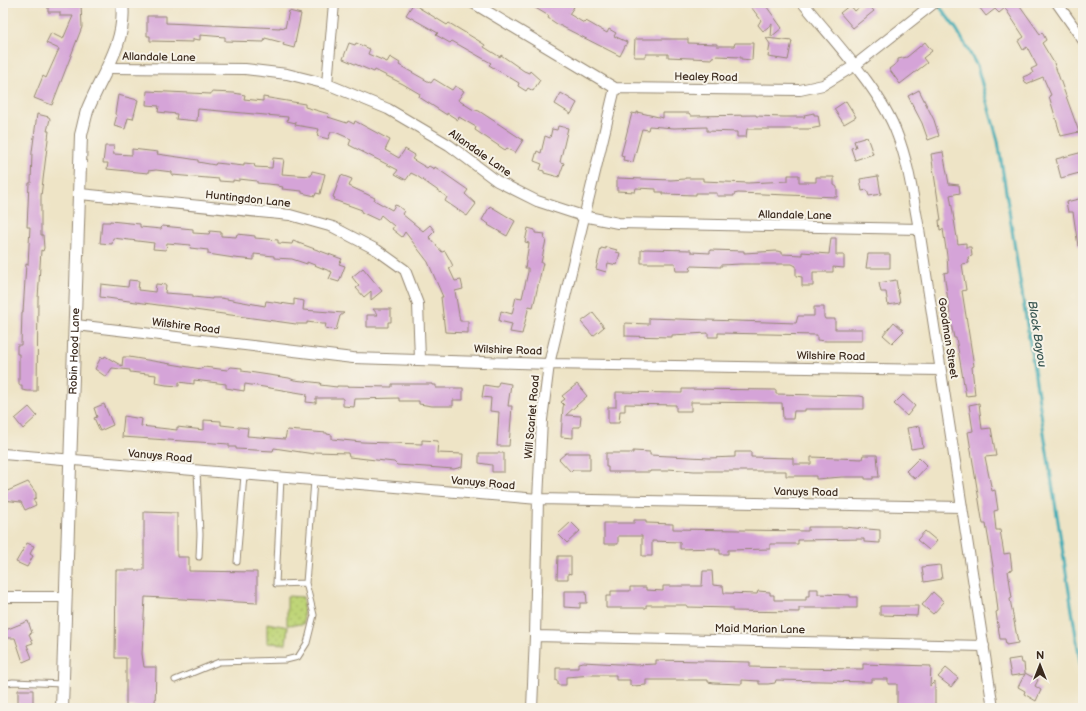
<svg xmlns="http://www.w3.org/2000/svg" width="1086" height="711" font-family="'Balsamiq Sans',sans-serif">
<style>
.grass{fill:url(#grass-dots);stroke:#7d804b}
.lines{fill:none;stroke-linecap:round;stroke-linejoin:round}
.stream{stroke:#39abb5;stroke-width:3}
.building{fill:#d5a4d8}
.service-casing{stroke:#948772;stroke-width:7}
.minor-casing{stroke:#948772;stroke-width:12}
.tertiary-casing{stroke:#948772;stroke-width:14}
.service{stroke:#fff;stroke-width:5}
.minor{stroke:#fff;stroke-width:10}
.tertiary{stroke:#fff;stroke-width:12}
.labels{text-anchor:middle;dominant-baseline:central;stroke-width:4;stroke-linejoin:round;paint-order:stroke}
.street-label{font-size:11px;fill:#3b2a1e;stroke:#f7f3e8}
.water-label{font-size:12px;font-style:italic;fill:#3a5753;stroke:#f7f3e8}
</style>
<defs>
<pattern id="grass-dots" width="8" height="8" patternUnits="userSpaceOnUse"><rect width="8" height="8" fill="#bfd578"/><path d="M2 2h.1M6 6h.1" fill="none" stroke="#a5b767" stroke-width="1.8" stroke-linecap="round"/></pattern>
</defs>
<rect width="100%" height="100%" fill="#f7f3e8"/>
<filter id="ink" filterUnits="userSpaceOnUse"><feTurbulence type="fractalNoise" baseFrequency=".025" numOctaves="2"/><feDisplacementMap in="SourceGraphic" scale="8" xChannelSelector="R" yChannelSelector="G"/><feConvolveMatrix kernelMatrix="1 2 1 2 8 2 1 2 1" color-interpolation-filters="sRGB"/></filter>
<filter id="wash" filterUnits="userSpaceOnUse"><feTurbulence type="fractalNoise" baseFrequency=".012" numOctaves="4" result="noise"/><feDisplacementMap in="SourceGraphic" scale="16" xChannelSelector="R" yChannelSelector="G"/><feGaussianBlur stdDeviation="0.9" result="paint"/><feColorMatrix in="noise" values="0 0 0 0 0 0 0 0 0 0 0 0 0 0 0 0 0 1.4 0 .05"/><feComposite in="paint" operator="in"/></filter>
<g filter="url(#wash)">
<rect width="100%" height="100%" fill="#eee4c6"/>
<path class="grass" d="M287,596L303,597L304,624L287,625Z
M267,623L288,627L286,644L267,643Z"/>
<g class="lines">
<path class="stream" d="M937,3L957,30L977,66L998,141L1083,680"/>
</g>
<g id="blocks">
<path class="building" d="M48,3L81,4L82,27L52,105L34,98L43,76L46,78L59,49L46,43L51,33L63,39L73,16H60V12H48Z
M527,3H567L574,7L569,14L584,23L586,21L607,33L609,29L616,33L614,36L627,42L620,56L557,24L548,18L549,16Z
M748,3H764L782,28L771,37L772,24L763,31L758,25L761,20Z
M864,3H867L874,11L853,28L840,13L850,5L855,11Z
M985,3H1018L1040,34L1042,32L1046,40L1042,43L1054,63L1079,132L1061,136L1049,96L1051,95L1043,77L1026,84L1023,77L1033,73L1031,69L1037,66L1027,47L1023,50L1018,41L1024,37L1005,8L999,13L995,9L986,16L979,7Z
M413,4L447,25L449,23L479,41L485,45L484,47L500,57L501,55L524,71L529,73L530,71L540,80L533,91L528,88L526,91L518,86L519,83L489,65L491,63L452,41L450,43L436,35L438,33L406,15Z
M289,11L301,14L294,48L283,45L284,43L265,38L264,42L225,41V37L200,35V40L193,39V42L150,41V36H147V16H166V23L280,28V27L285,28Z
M766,38L792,41L788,60L768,57L770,44Z
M635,39H688V43L717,44V46H734L735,43H753L752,60L741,59V57L717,56L712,57V59L668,57V54H646V57H634Z
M925,42L932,51L923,58L927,63L900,84L889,69L898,62V59L907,57Z
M349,43L355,45L356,43L370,49L368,54L387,62L390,57L400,63L399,65L431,83L434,79L452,90L455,86L464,91L458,100L472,109L479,111L523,140L515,153L507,148L505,150L475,130L476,127L459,117L458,120L447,113V115L419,97L420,94L403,84L375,70L374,72L343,59Z
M919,90L934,120L939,136L928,140L922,123L908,96Z
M147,91L211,94V92L234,93L245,95L244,99L263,101V97L305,104V107L329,114L328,117L347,123L348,121L354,124L355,121L390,140L385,150L399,158L405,149L415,155L412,159L427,168L429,166L434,169L435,167L468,190L465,194L476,204L467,216L445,201L447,197L417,176L411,173L406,180L395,174L398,170L349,145L351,139L335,132H331L328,139L317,136L319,129L295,125L296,123L287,121L288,117L198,109L197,121L176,119L177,114L158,112L159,106L146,105Z
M561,93L577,103L571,114L555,104Z
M118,95L138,100L133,119L128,118L125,129L114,126L117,115L115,114Z
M846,101L856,117L844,124L834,109Z
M637,112L663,118V113H689L691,116L756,115V116L783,117H805L804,115L814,113V115H818L820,127L809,129H747L746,137H737V132L707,131V127L674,128L649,126L648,130L642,129L633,162L623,160L624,156L621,155L632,113L637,114Z
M37,114L49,117L50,119L47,131H49L41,196V235H43L44,248L43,251L41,250L38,299L37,391H27L22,390V385H19V354H17V345H21L22,312H23L26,264L28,265L29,245L30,227H27L29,183H31L32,152Z
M558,126L568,128L560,162L564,163L559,177L544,173V171L540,170L542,164L534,161L537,151L541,153L545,136L550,138L552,129L557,130Z
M867,137L873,154L855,160L851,148L856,147L854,141Z
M105,146H114L113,154L132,155V149L158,152L157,154L185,158L198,160V162L215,165L216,163L244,166V163L254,164L255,167L272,168L273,158L284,159L282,174L311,176L312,171L325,174L320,194L316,193L315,196L302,193V191L282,189L283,187L278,186V185L257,183V181L239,179V181L233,180V182L219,181V179L172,175V172L156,170L148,171V173L107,169L108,163H103Z
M943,152L949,184L959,185L960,193L950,195L958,244L966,243V247H971L972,256L968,257L969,263L962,264L966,290L962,291L974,366L972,367L975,395L966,396L956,338H954L952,328L944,273L948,272L947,256L943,229L940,230L939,220H941L931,154Z
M1083,152V172L1061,178L1056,159Z
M341,175L352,179L349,186L375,198L374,200L392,210L395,205L398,206L404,211L402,214L423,231L430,225L435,231L429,237L442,252L445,251L449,258L453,266L449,268L455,281L461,280L463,289L455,291L460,321H468V333L445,332L441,297H443L428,262L405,232L402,237L392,229L394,226L381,215L378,220L361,212L362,210L334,200L335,198L333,197Z
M788,175H799V182H816V177H834V185L837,187V197L738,193L734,194V196H717V193H696V195L663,194V192H656V189L636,188L635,192L617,191V178L671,180L685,179V178H703V181L748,183L788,181Z
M878,176L881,194L869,196L867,190L862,191L860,179Z
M1083,198V246H1078L1073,212H1068L1066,202Z
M490,206L515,221L507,236L488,225L489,224L482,220Z
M110,221L140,224V227L161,229L162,226L193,229V233L209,234L210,231L221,232V236L236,237L237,234L255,236V238L278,240V243L292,244L293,241L342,259L339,264L345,266L339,282L329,279L332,272L307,262V264L292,259L274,258V256L254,254V260L234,258L208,254V250L190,248L191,245L167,243L166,250L153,249L154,243L113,238L112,244L100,243L102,222H110Z
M528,228L535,230V233L545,234L544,239L546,240L541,263H543L535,299L533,307L529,306L522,334L510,332L512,324L499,321L501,311L512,314L516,297L522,298L528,272V268H525L529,243L525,242Z
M831,238H836V255H844V268L833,267V272H813V286H802V277L796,276V266L792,264H740L721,265V267L691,266L690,271H676L675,263H641V250L645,249L691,250V252L710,253V250L744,251V253L777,251L782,252V254L802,255V252L829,254Z
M606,247L617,250L616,252L620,253L617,265L608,263L606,272L596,269L601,248L606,249Z
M868,254H890V268H866Z
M363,268L382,291L371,300V291L364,297L356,288L359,286L352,277Z
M129,280L139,281L138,290L155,292L156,284L166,285L165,293L193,295V297L212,299V298H221L265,306L266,301L294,305V299L304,301L303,310L344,313L340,316L336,330L325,328L326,324H322L307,322V324H296L100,297L101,284L128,287Z
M896,280L900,303L888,305L886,292H881L879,283Z
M814,307H824V317L825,319H835V329H862V341H826L817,340V335L718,333V337H708V333L672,335V337L625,336V323L649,324V318L796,323L798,316H814Z
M373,309H391V322H388V327H367V315H378Z
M593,313L604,327L593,336L581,322Z
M894,322L904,331L892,343L883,335Z
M105,356L122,366L123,357H129L201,369L204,367L227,370L231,367L242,368V371L289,378L294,380L321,383L320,385L337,387V386L392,387V384H432V385H436V388H463V400H453V406H432L419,404V401H399V398L355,399L354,407L343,406V398H316V403L306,402L307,394L245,384L244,391L226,388V384L194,380V384L179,382V386L166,385L155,383L156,375L130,372V370L112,368L106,377L95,369L101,357L104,358Z
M499,382L511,384L508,406H512L509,446H497L499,412L490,411L491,398L482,397L484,385L497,387Z
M577,384L587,396L566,415L581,416L580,427H573V438L561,437L563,407L564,405L561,402L565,399L562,396Z
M682,389L776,390V394L860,396L864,397V409H805V411H794L793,419H783L782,403L691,402V411H676V405L625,404V411H620L619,423H608V407H616V392L682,393Z
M903,395L915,406L907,416L894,404Z
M979,403L982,429L991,428L996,456L985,457L992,491L995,490L998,510L994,511L996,530H1000L1004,554L1010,553L1012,570L1008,571L1012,598L1010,599L1018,643L1006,645L1005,639H1000L996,612L998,611L993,566L986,524H983L982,519L968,432L973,431L969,405Z
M104,404L113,425L100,431L94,418L97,417L94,408Z
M29,407L37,416L23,429L15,419Z
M124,416L142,419L141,426L177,430V427L204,430V420L221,421V425L248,428L247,436L285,439L287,430L327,433V434L332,435V439L362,442L422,444V440L438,441L437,453L463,454L462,467L454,469L397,465L394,462L349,457L348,453L314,452V454L274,448L273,451L236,449V447H229V444L122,437Z
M920,426L923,447L911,449L907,428Z
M633,451L650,452V455L709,458L735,457V452H751V457L793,458V464H811V457L862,459L863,455H877L879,477H873V479H865V477H842L816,479V476H786V471H694L668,469V471H650V472H608V467H606V453H633Z
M479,453H504V472H492V465L479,463Z
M566,453H590V470H573L571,472L559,459Z
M919,458L927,466L915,479L906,471Z
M28,482L36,493V498L33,499L36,505L25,510L21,502L3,500V493Z
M144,512L177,513V557H189V571L257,572V603L145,597L142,654L144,667H156L155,708L126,706V658H115L116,570H144Z
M634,520H646V523H647L673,524V529L808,531V527H842L880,530V543L864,542V539L798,540V544H770V549L728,550V554H720V550H715L716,548L680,549V542L652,541V556H642V536H618V544H604V523H634Z
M571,522L580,531L567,543L558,534Z
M925,531L937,541L929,550L917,540Z
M27,543L34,546L30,554L33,556L27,567L16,562Z
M558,556H571V574L568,573V579H557Z
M940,565L942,579L924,582L922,567Z
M703,571H712L713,585L723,586L724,593L757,594L758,591L770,592V595H774V600H806V596H809V589H818V594L850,595V597H857V608H799V612L732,611V608L687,607V605H646V608H606V596H611V591H630V587H646V590L663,591V586H702Z
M564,591H586L587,603H580V608L564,607Z
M933,592L944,602L933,614L922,605Z
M880,606H918L917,616L880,615Z
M28,621L32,633L29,634L33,643L27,645L32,658L23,662L15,638H3V631Z
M1021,658L1022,663H1024L1025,673L1038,680L1035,686L1041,690L1036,701L1024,694L1025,691L1018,687L1025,674L1011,676L1008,660Z
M656,660L750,662V667L791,668L863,669V664L931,666L930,686L935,681V708H897V684H888V679H871V682L776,680L775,683L768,684H759V681L742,680V684L714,683L708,682V680H646V685L633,686L630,685V680H616V675H593L566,677V685H558V681H556V668H578V663L583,662L636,665L656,664Z
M946,668L958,678L951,687L938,677Z
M18,690H33V708H18Z"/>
</g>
</g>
<g filter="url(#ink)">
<use href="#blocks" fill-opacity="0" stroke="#948772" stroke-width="1"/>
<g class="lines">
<g class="service-casing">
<path id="service" d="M197,471L200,534L199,557
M281,478L276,584L306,583L314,481
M237,562L244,475
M175,680L219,662L286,660L298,657L307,643L314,615L306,583
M3,684L13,682L63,684"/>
</g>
<g class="minor-casing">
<path id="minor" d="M473,3L615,88L800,90L823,85L854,66L934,3
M803,3C833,40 881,90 897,134C909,164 913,198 919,229L993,708
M1057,3L1083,40
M108,68L245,69L287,74L327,84L388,109L449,145L497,181L537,201L583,216L618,223L919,229
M327,84L334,3
M80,194L290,215L333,227L377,250L405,270L418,304L420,359
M76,325L353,358L549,364L940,370
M3,454L538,499L962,507
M3,597H66
M535,636L984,646
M532,708L535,636L538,499L542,420L549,364L615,88"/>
</g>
<g class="tertiary-casing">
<g id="tertiary">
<path id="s1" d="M62,708L81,135C83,127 85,118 87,111C101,75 127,43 122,3"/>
</g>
</g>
<use href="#service" class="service"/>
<use href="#minor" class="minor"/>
<use href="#tertiary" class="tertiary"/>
</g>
</g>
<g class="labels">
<g class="street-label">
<text transform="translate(159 57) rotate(1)">Allandale Lane</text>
<text transform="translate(706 77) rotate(1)">Healey Road</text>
<text transform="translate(480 153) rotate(35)">Allandale Lane</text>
<text transform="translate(248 199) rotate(6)">Huntingdon Lane</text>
<text transform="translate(795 215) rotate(1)">Allandale Lane</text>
<text transform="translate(186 326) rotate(7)">Wilshire Road</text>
<text transform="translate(948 338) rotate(81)">Goodman Street</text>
<text transform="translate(508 350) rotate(2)">Wilshire Road</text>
<text stroke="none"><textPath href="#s1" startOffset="357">Robin Hood Lane</textPath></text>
<text transform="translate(831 356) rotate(1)">Wilshire Road</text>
<text transform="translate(532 417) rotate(-85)">Will Scarlet Road</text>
<text transform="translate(160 456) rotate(5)">Vanuys Road</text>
<text transform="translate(483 483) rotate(5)">Vanuys Road</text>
<text transform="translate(806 492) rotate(1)">Vanuys Road</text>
<text transform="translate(760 629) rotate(1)">Maid Marian Lane</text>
</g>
<g class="water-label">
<text transform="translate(1037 334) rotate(81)">Black Bayou</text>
</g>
</g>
<rect width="1086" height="711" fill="none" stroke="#f7f3e8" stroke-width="16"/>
<g transform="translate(1040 665)" stroke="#f7f3e8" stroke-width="3" paint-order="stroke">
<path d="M0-3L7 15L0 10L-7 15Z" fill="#3b2a1e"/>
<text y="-6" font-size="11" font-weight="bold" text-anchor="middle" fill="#3b2a1e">N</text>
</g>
</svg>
